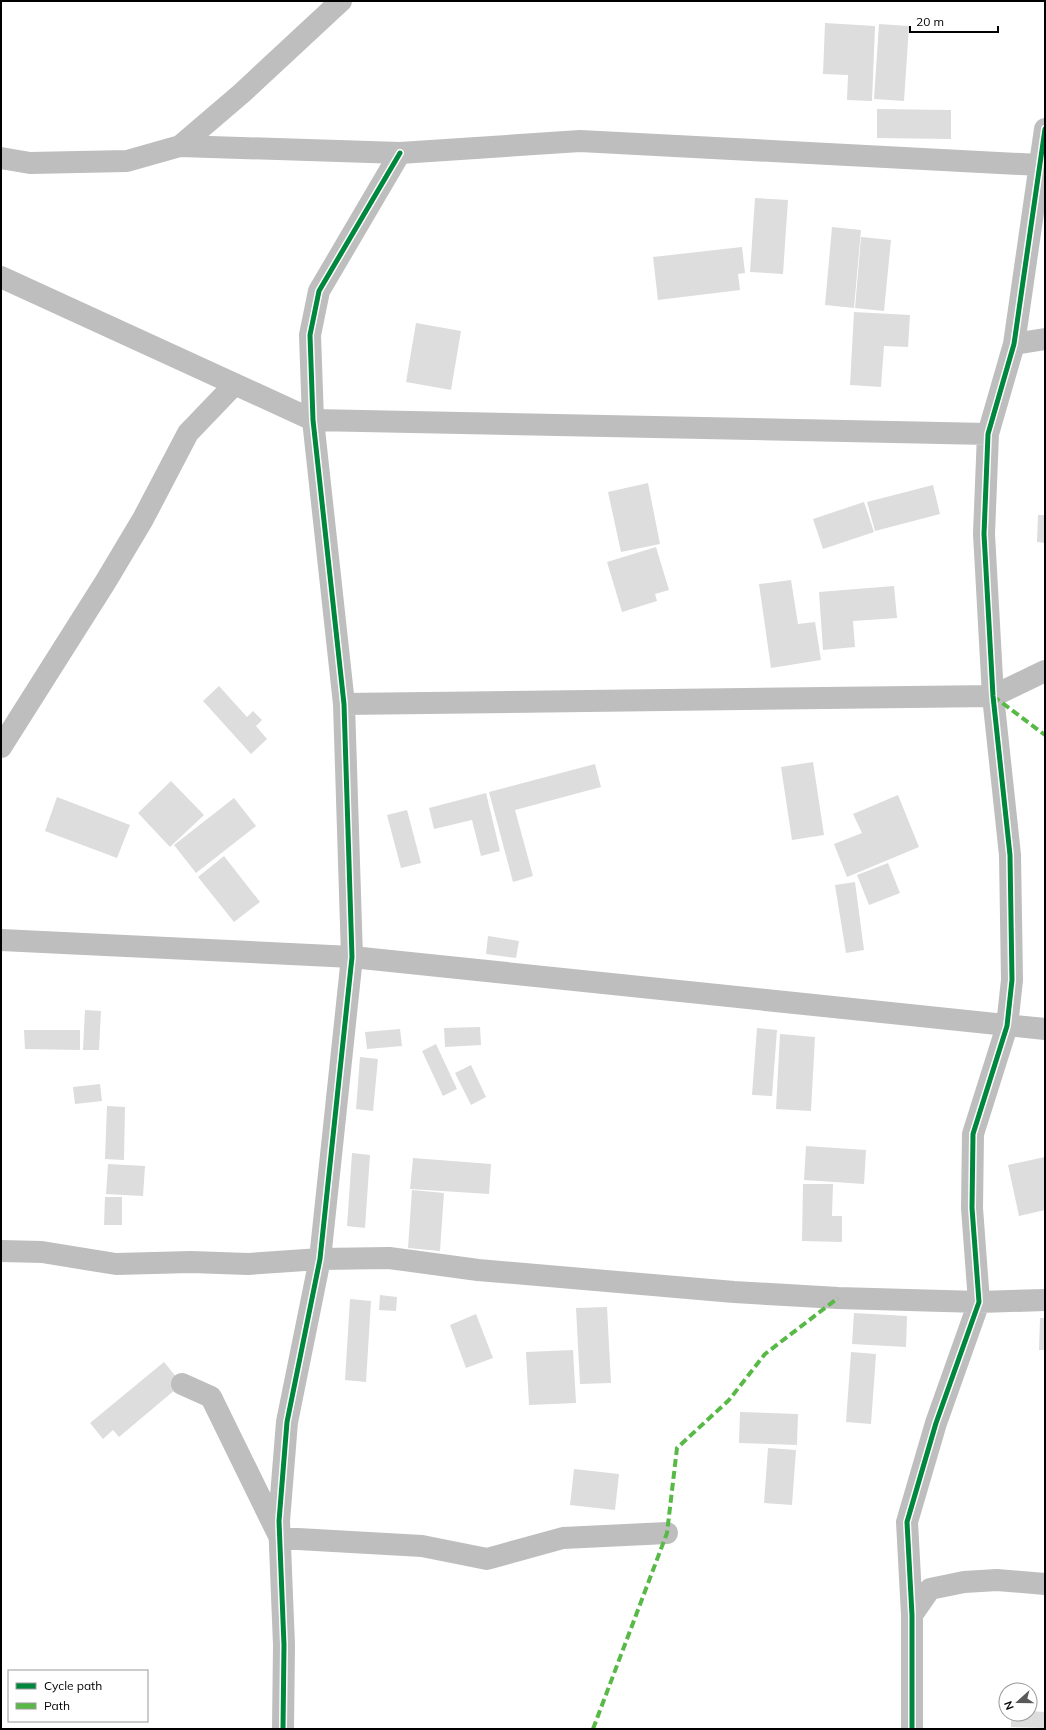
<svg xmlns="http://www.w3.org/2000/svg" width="1046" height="1730" font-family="Mulish,sans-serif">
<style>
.building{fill:#ddd}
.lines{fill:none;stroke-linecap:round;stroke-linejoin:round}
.street{stroke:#bebebe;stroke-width:22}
.quiet{stroke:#58b947;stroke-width:4;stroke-dasharray:8 4;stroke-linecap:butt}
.cycleway-casing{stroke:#fff;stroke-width:8}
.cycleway{stroke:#00873e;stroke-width:5}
</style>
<rect width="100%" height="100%" fill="#fff"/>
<path class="building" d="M825,23L875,26L872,101L847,100L848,75L823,74Z
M879,24L909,26L904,101L874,99Z
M877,109L951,110V139L877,138Z
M755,198L788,200L783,274L750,272Z
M832,227L861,230L854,308L825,305Z
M861,237L891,240L884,311L855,308Z
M742,247L745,273L738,274L740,290L658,300L653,257Z
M854,312L910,315L908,347L884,346L881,387L850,385Z
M416,323L461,331L451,390L406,382Z
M648,483L660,544L621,552L608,492Z
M933,485L940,514L875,531L867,502Z
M864,502L874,532L823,549L813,519Z
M1038,515H1045V543L1037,542Z
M656,547L669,590L655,594L657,601L622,612L607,562Z
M791,580L798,624L815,622L821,660L771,668L759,584Z
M894,586L897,618L853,621L855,647L823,650L819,592Z
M219,686L247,717L253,711L262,720L256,726L267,739L251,754L203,701Z
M813,762L824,835L792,840L781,767Z
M595,764L601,787L515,810L533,876L513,882L489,792Z
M171,781L204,815L170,847L138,813Z
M486,793L500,851L481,856L472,820L434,829L429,808Z
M898,795L919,847L847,877L834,844L862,833L853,814Z
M57,797L130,825L117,858L45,831Z
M234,798L256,826L196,873L174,845Z
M407,810L421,863L401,868L387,815Z
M224,856L260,902L234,922L198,877Z
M888,863L900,893L869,905L857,875Z
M855,882L864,950L846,953L835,885Z
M488,936L519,941L516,958L486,954Z
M85,1010L101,1011L99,1050H83Z
M480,1027L481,1045L445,1047L444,1028Z
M757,1028L777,1030L772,1096L752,1095Z
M400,1029L402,1046L367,1049L365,1032Z
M24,1030H80V1050L25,1049Z
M780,1034L815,1037L811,1111L776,1109Z
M436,1044L457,1089L443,1096L422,1051Z
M360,1057L378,1059L373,1111L356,1109Z
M471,1065L486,1097L471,1105L455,1073Z
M100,1084L102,1101L75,1104L73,1087Z
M107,1106L125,1107L124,1160L105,1159Z
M806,1146L866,1150L864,1184L804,1180Z
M352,1153L370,1155L365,1228L347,1226Z
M1045,1157V1210L1019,1216L1008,1165Z
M413,1158L491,1164L489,1194L410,1189Z
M108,1164L145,1166L143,1196L106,1194Z
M803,1184H833L832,1216H842V1242L802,1241Z
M412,1190L444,1193L440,1251L408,1248Z
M105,1197H122V1225H104Z
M380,1295L397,1297L396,1311L379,1310Z
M350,1299L371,1301L366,1382L345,1380Z
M607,1307L611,1383L580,1384L576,1308Z
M854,1313L907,1316L906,1347L852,1344Z
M476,1314L493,1358L466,1368L450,1325Z
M1040,1318H1045V1350H1039Z
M573,1350L576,1403L529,1405L526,1352Z
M851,1352L876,1354L871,1424L846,1422Z
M164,1362L182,1384L119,1437L113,1430L103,1439L90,1423Z
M740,1412L798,1414L797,1445L739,1443Z
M768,1448L796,1450L792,1505L764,1503Z
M574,1469L619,1474L615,1510L570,1505Z
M1030,1711L1045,1712V1728L1011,1727V1714H1030Z"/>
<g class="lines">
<path class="street" d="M180,146L400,153L580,141L1039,165
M1,158L30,163L127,161L180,146L242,93L341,1
M1,277L313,420L988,434
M1014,344L1045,339
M344,704L993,696L1045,671
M1,747L106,581L143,519L188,433L235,384
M1,940L352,957L1045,1029
M1,1251L42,1252L116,1264L191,1262L248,1264L320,1259L389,1258L478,1270L734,1292L838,1298L979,1302L1045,1300
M182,1384L211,1397L280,1538L422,1546L487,1559L563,1538L667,1533
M912,1615L930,1589L964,1582L997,1580L1045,1584
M283,1729L284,1645L279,1521L287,1422L320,1259L352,957L344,704L313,420L310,335L319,291L400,153
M912,1729V1615L907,1522L936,1423L979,1302L972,1208L973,1134L1007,1026L1012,980L1010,855L993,696L984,534L988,434L1014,344L1045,129"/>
<path class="quiet" d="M993,696L1045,735
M593,1729L667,1533L677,1448L729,1400L765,1354L838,1298"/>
<g class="cycleway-casing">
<path id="cycleway" d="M283,1729L284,1645L279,1521L287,1422L320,1259L352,957L344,704L313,420L310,335L319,291L400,153
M912,1729V1615L907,1522L936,1423L979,1302L972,1208L973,1134L1007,1026L1012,980L1010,855L993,696L984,534L988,434L1014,344L1045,129"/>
</g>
<use href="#cycleway" class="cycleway"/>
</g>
<rect width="1046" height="1730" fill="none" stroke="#000000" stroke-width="4"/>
<rect x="8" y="1670" width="140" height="52" fill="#ffffff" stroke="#999999"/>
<rect x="16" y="1683" width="20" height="6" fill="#00873e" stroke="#999999"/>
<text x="44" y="1690" font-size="12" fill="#000000">Cycle path</text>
<rect x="16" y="1703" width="20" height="6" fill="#58b947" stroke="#999999"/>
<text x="44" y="1710" font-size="12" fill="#000000">Path</text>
<g transform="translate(1018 1702) rotate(249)"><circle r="19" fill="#ffffff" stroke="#999999"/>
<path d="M0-3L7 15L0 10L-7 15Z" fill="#595959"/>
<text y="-6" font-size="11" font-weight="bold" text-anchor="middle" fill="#000000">N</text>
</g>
<path d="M910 26v6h88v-6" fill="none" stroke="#000000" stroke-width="2"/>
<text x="916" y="26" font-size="12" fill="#000000" stroke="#ffffff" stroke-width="3" paint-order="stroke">20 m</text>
</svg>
